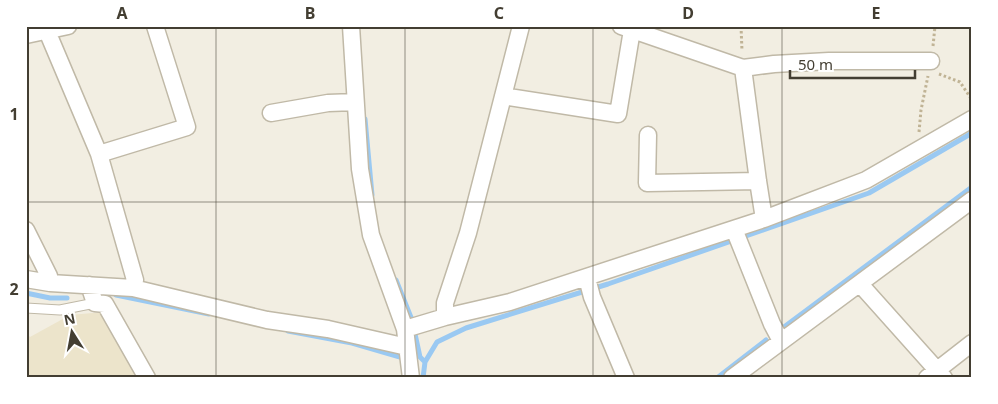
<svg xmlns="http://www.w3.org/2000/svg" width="998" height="404" font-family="'Noto Sans',sans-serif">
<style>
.education{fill:#ece4cb}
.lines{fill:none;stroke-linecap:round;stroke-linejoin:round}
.stream{stroke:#9ac9f2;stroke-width:5}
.lane-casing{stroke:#c0b9a7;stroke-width:11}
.street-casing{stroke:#c0b9a7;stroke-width:19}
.path{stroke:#c0b395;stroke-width:3;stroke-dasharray:2.5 2.5;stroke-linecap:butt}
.lane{stroke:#fff;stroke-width:9}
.street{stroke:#fff;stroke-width:16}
.grid{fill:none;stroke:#433e32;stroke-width:1;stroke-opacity:0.55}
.neatline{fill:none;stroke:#433e32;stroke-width:2}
.grid-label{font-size:16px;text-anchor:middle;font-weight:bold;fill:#433e32}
</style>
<rect width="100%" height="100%" fill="#f2eee2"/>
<path class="education" d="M104,312L140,378H26V333L30,337L70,315Z"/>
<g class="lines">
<path class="stream" d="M365,119L372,195
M396,280L412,320L420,357L425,362
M26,293L50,298H67
M116,295L209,314
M780,330L972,187
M288,331L352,343L400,357
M423,378L425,362L437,342L466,328L608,284L869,193L972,133
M717,378L766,340"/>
<g class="lane-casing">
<path id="lane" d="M26,308L60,310L95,303"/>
</g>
<g class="street-casing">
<path id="street" d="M351,26L360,169L371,235L405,329L411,378
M621,26L743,68L774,64L829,61H931
M47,31L99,154L135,280L133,288
M26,35L68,26
M743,68L758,181L764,219
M503,96L618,114L632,30
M271,113L328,103L355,102
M648,135L647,183L758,181
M99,154L187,127L155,26
M734,229L772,324L781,341
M26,230L49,276L50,283
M587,278L592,297L626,378
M26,279L50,283L133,288L267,320L328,329L407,347
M860,284L944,378
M89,285L95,303L105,304L147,378
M445,317V303L468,233L521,26
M405,329L445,317L510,302L764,219L866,180L972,119
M732,378L972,200
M927,378L972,343"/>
</g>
<path class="path" d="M741,26L742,51
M933,46L935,26
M939,74L960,82L972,100
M919,132L921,110L928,76"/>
<use href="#lane" class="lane"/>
<use href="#street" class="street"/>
</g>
<path class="grid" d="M216,26V378M405,26V378M593,26V378M782,26V378M26,202H972"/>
<rect width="998" height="404" fill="none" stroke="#ffffff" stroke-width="55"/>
<g transform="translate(72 332) rotate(349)" stroke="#ffffff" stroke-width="4" paint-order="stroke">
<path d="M0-4L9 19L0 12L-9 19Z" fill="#433e32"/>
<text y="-8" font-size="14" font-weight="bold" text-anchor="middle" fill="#433e32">N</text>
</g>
<path d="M790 70v8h125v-8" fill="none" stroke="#433e32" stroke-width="2.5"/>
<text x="798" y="70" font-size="15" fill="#433e32" stroke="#ffffff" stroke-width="4" paint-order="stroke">50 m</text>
<rect x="28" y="28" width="942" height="348" class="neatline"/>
<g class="grid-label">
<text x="122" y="19">A</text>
<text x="310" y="19">B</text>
<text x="499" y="19">C</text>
<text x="688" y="19">D</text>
<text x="876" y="19">E</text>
<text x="14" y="120">1</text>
<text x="14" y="295">2</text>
</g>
</svg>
